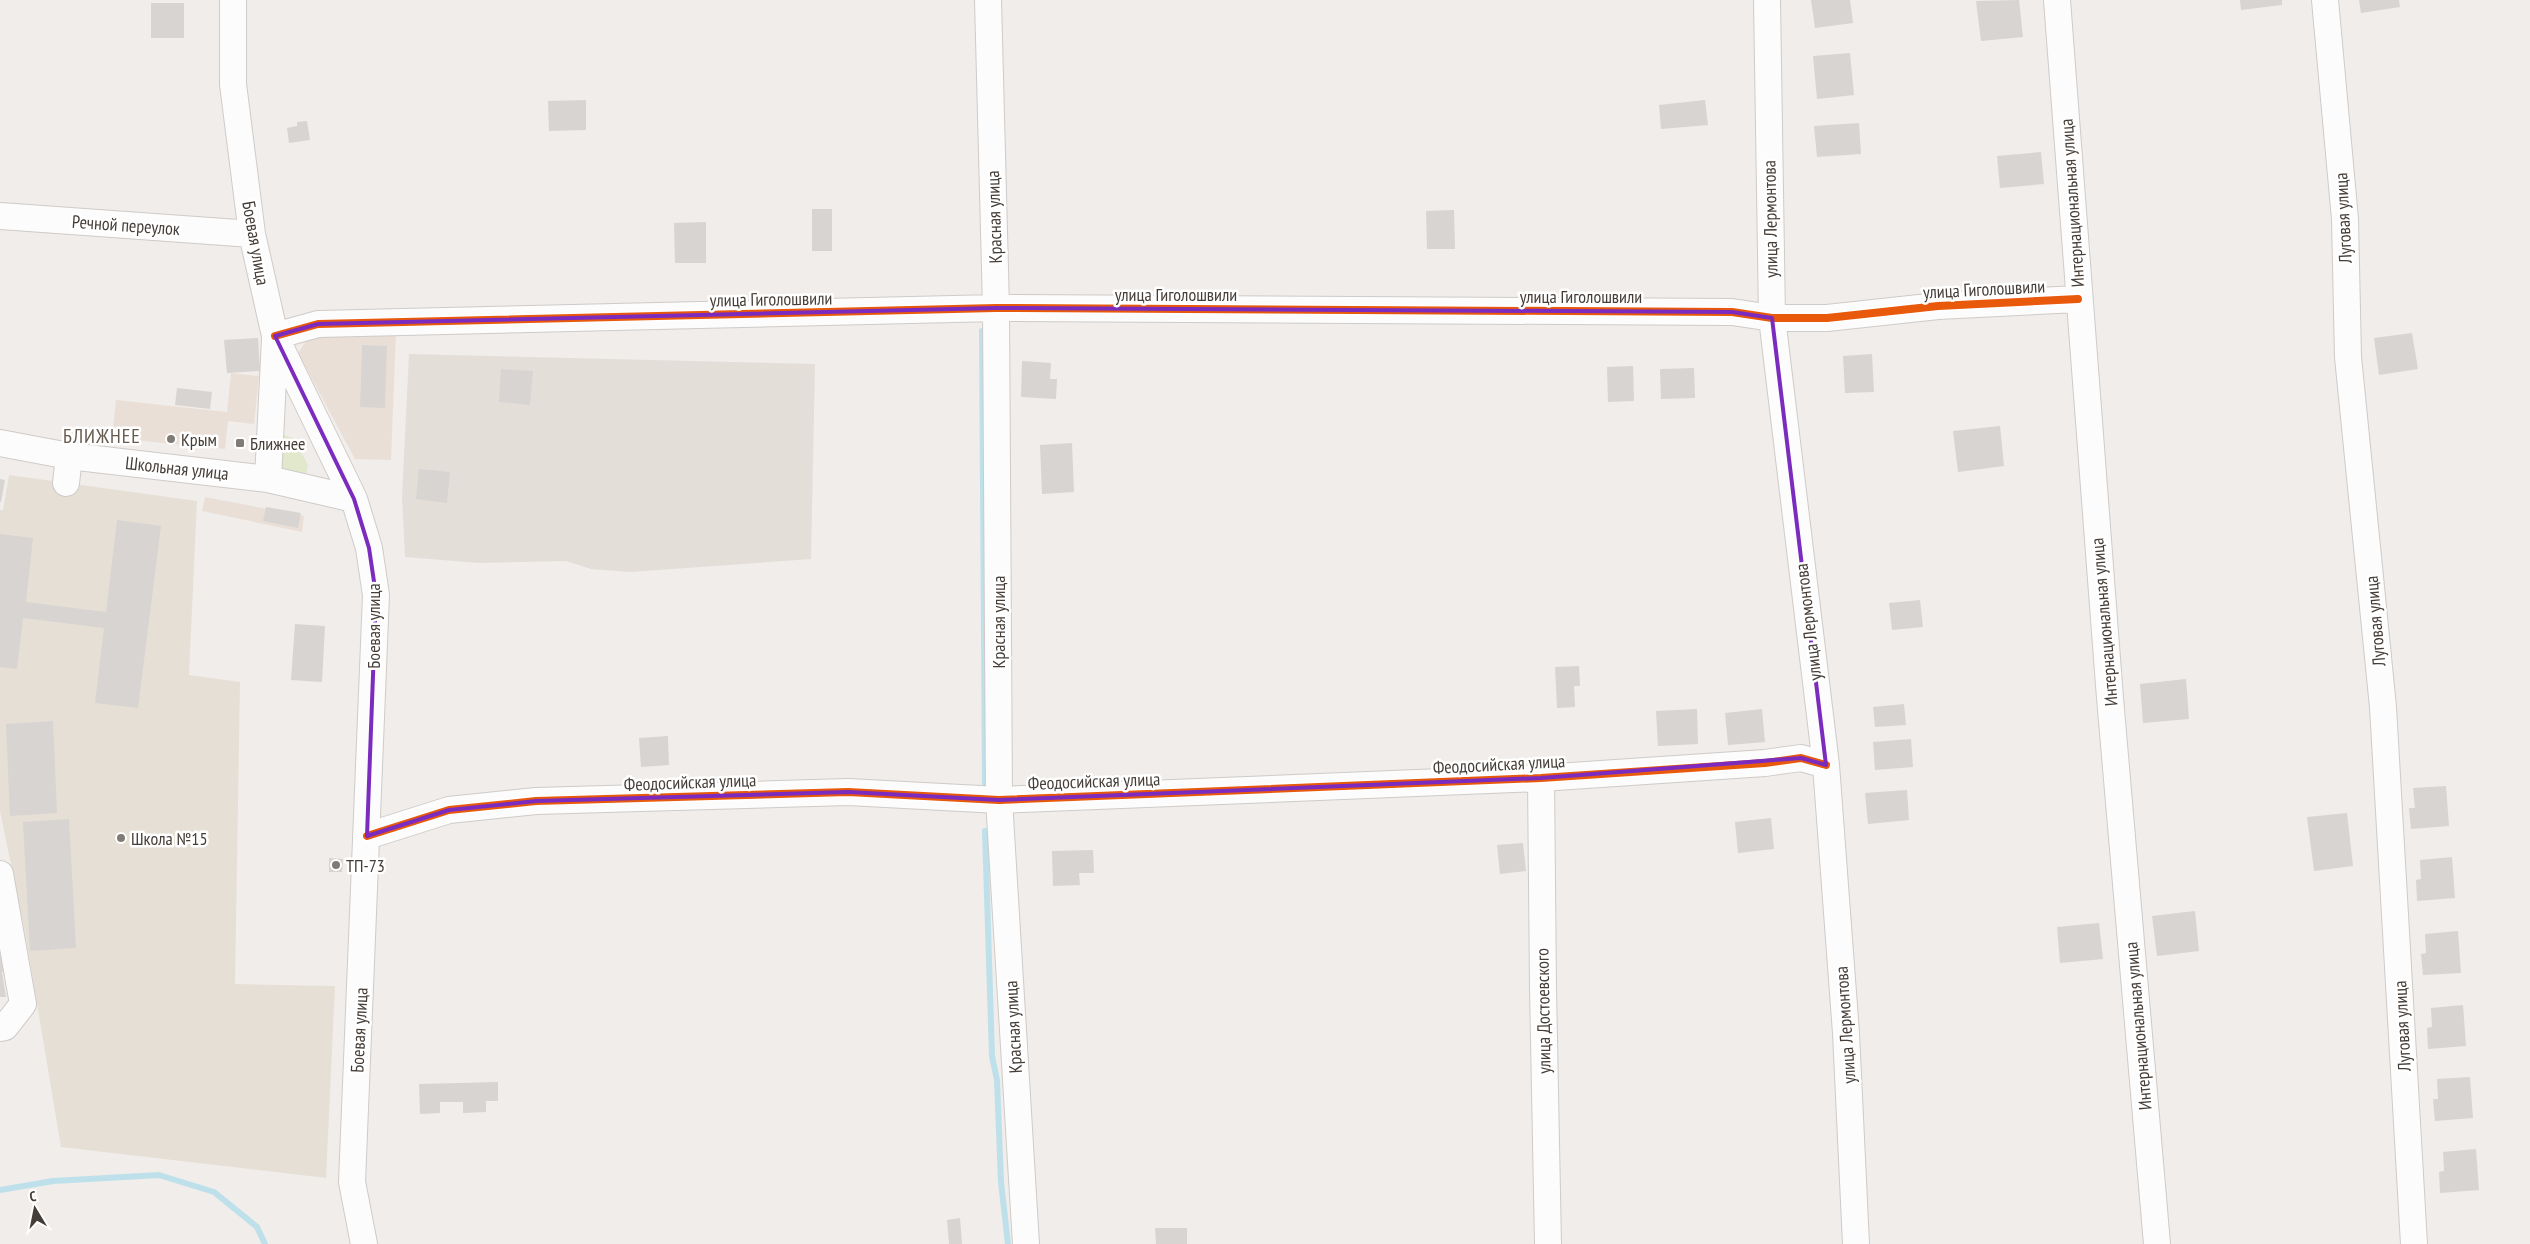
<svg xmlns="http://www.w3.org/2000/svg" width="2530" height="1244" font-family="'PT Sans Narrow',sans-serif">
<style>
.residential{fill:#e3ded8}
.commercial{fill:#eadfd7}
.education{fill:#e6dfd6}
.grass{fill:#e1e8cc}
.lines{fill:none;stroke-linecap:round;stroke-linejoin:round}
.stream{stroke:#bee0ea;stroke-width:6}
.building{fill:#d8d4d1}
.minor-casing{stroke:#cecbc8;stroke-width:28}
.minor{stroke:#fdfcfc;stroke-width:26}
.cycleway-casing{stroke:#fff;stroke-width:11}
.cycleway{stroke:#e8590c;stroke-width:8}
.marked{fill:none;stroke:#7b2cbf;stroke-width:4;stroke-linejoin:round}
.poi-dot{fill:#817b76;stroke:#fff;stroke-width:2}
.labels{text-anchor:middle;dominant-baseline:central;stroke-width:5;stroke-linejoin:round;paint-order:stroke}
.street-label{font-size:18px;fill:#453d37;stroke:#fff}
.poi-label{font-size:18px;fill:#453d37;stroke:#fff;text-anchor:start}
.quarter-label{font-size:20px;letter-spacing:1px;fill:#675a4f;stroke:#fff}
</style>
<rect width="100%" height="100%" fill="#f0edea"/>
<path class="residential" d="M409,354L815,364L811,559L630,572L591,569L566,561L479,563L405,557L402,497Z"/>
<path class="commercial" d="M396,331L391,460L355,459L298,353L309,337Z
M231,373L259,376L254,424L228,421L225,449L112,438L116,400L227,412Z
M205,497L304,516L302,532L202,511Z"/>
<path class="education" d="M9,475L197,501L189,675L240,682L235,984L335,986L326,1178L61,1147L25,932L0,811V510H3Z"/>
<path class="grass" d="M284,435L293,438L308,465L306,475L278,478L276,441Z"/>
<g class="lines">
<path class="stream" d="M982,331L985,785
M985,831L992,1056L997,1080L1001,1182L1008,1244
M0,1190L53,1181L159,1175L214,1192L257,1227L265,1244"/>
</g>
<path class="building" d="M1811,0H1850L1853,23L1815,28Z
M2019,0L2023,37L1981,41L1976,1Z
M2240,0H2282V5L2241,10Z
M2359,0H2399L2400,7L2361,13Z
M151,3H184V38H151Z
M1850,53L1854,95L1817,99L1813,56Z
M586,100V130L549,131L548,101Z
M1705,100L1708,125L1661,129L1659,105Z
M307,121L310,140L289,143L287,128L297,126V122Z
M1859,123L1861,154L1817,157L1814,126Z
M2041,152L2044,184L2000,188L1997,156Z
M812,209H832V251H812Z
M1454,210L1455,249H1427L1426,211Z
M706,222V263H675L674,223Z
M2412,333L2418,369L2379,375L2374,338Z
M258,338L260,371L227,373L224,340Z
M362,345L387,346L385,408L360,407Z
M1872,354L1874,392L1845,393L1843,356Z
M1022,361L1051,363L1050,379H1057L1056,399L1021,397Z
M1633,366L1634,401L1608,402L1607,367Z
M1694,368L1695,398L1661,399L1660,369Z
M501,369L533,371L530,405L499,402Z
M177,388L212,392L210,409L175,405Z
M2000,426L2004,466L1958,472L1953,431Z
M1072,443L1074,492L1042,494L1040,445Z
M419,469L450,472L447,503L416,499Z
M0,479L5,480L1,502H0Z
M266,507L301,513L298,528L263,521Z
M117,520L161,526L138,708L95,703L104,628L23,618L17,669L0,667V534L33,538L26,602L106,612Z
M1920,600L1923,627L1892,630L1889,603Z
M295,624L325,626L322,682L291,680Z
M1579,666L1580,686H1574L1575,707L1557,708L1555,667Z
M2186,679L2189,719L2143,723L2140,684Z
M1904,704L1906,725L1875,727L1873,707Z
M1697,709L1698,744L1658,746L1656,711Z
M1762,709L1765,742L1728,745L1725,713Z
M53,721L57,813L10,816L6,724Z
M668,736L669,765L641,767L639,738Z
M1911,739L1913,767L1875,770L1873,742Z
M2446,786L2449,826L2411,829L2409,808H2415L2413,788Z
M1907,790L1909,820L1868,824L1865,793Z
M2347,813L2353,866L2314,871L2307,817Z
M1771,818L1774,849L1738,853L1735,822Z
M69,819L76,948L30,951L23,822Z
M1523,843L1526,871L1500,874L1497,845Z
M1093,850L1094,873H1079L1080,885L1053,886L1052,851Z
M2452,857L2455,898L2417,901L2416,880L2421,879L2420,860Z
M329,858L343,859L342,872H329Z
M2195,911L2199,951L2157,956L2152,916Z
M2099,923L2103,959L2060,963L2057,927Z
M2458,931L2461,973L2423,975L2421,954L2426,953L2425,934Z
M5,951L8,971L2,972L6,997H0V952Z
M2463,1005L2466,1046L2428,1049L2427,1028L2432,1027L2431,1008Z
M2470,1077L2473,1118L2435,1121L2433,1099H2438L2437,1079Z
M498,1082V1101H486V1112L463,1113V1102H440V1113L420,1114L419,1084Z
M2476,1149L2479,1190L2440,1193L2439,1172L2444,1171L2443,1152Z
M960,1218L962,1244H949L947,1220Z
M1155,1228H1187V1244H1156Z"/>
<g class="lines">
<g class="minor-casing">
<path id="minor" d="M233,0V84L252,234L275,336L354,499L369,548L376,595L352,1182L364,1244
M988,0L996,308L999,800L1026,1244
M1767,0L1772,318L1826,765L1846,1033L1856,1244
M2057,0L2110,698L2157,1244
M2325,0L2345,219L2348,357L2383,707L2414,1244
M0,216L252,234
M275,336L318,324L996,308L1732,312L1772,318H1827L1938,306L2078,299
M0,443L69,456L268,479L354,499
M268,479L275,339
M66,483L69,456
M1541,778L1543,988L1548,1244
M367,836L449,810L536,801L848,792L999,800L1541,778L1765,763L1801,758L1826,765
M0,874L23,1004L5,1027L0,1028"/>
</g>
<use href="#minor" class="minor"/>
<g class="cycleway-casing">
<path id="cycleway" d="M275,336L318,324L996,308L1732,312L1772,318H1827L1938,306L2078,299
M367,836L449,810L536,801L848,792L999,800L1541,778L1765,763L1801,758L1826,765"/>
</g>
<use href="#cycleway" class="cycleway"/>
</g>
<path class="marked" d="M996,308L1732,312L1772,318L1826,765L1801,758L1541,778L999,800L848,792L536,801L449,810L367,836L376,595L369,548L354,499L275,336L318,324Z"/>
<g class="poi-dot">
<circle cx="171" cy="439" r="5"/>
<rect x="235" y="438" width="10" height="10" rx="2.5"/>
<circle cx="121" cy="838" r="5"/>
<circle cx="336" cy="865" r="5"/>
</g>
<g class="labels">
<g class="street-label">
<text transform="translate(2072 203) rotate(-94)">Интернациональная улица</text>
<text transform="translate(994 217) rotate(-92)">Красная улица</text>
<text transform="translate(2343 218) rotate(-93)">Луговая улица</text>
<text transform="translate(1770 219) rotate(-91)">улица Лермонтова</text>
<text transform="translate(126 225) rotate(4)">Речной переулок</text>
<text transform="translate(256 243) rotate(80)">Боевая улица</text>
<text transform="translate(1984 289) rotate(-3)">улица Гиголошвили</text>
<text x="1176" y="294">улица Гиголошвили</text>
<text x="1581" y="296">улица Гиголошвили</text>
<text transform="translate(771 299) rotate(-1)">улица Гиголошвили</text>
<text transform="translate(177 468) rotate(6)">Школьная улица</text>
<text transform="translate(2375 621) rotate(-95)">Луговая улица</text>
<text transform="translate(998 622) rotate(-90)">Красная улица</text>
<text transform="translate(1808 622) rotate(-97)">улица Лермонтова</text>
<text transform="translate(2104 622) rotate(-95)">Интернациональная улица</text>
<text transform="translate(373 626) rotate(-90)">Боевая улица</text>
<text transform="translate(1499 764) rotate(-3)">Феодосийская улица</text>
<text transform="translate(1094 781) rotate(-2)">Феодосийская улица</text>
<text transform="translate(690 782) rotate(-2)">Феодосийская улица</text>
<text transform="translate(1543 1011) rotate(-91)">улица Достоевского</text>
<text transform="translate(1845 1025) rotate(-94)">улица Лермонтова</text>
<text transform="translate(2138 1026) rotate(-95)">Интернациональная улица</text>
<text transform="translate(2402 1026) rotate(-93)">Луговая улица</text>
<text transform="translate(1013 1027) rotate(-93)">Красная улица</text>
<text transform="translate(359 1030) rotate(-87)">Боевая улица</text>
</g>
<g class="poi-label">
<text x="181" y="439">Крым</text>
<text x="250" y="443">Ближнее</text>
<text x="131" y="838">Школа №15</text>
<text x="346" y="865">ТП-73</text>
</g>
<g class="quarter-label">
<text x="102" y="436">БЛИЖНЕЕ</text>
</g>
</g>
<g transform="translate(35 1209) rotate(350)" stroke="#ffffff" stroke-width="4" paint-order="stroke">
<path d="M0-4L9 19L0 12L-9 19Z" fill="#453d37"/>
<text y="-8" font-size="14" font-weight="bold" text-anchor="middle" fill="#453d37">С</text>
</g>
</svg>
